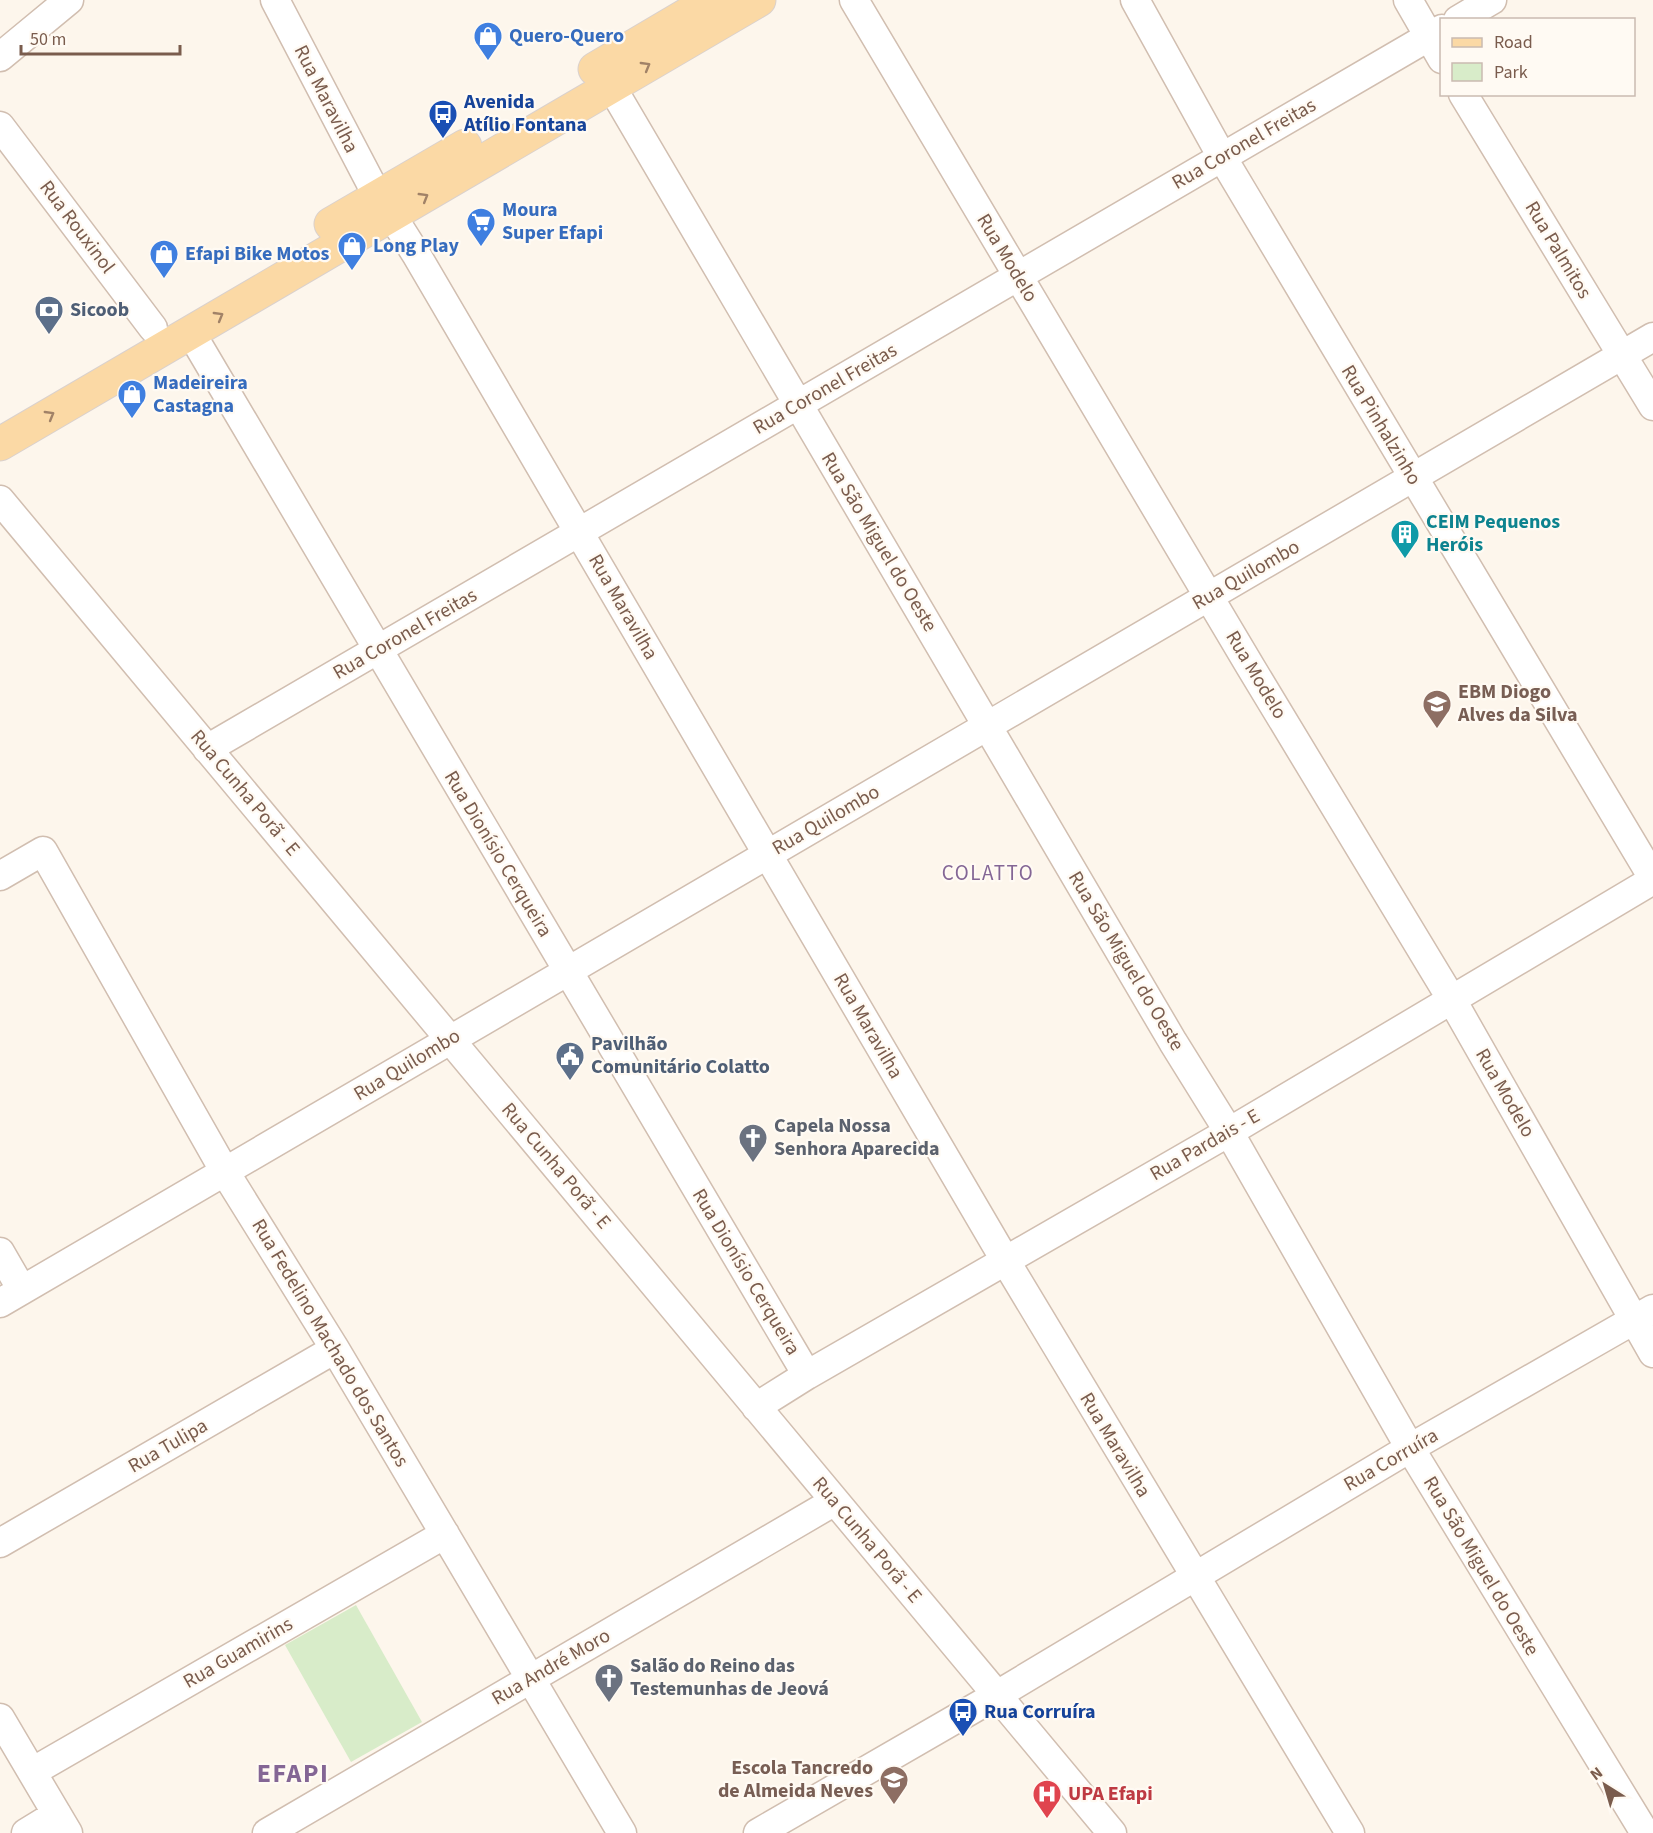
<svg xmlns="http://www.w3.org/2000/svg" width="1653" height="1833" font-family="'Source Sans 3',sans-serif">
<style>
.green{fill:#d8ecc9}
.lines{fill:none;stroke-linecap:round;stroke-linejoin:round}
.minor-casing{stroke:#d1beb0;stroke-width:31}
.major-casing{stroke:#dad1cd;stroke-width:35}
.minor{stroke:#fff;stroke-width:28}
.major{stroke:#fbd9a5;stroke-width:33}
.oneway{stroke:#a18267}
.labels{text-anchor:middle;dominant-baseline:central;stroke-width:4.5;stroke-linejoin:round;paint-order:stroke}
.shop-label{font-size:20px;font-weight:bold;fill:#366cbe;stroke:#fffaf3;text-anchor:start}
.street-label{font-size:20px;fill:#7a5c4d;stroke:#fffaf3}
.transit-label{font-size:20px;font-weight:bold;fill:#164399;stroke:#fffaf3;text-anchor:start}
.service-label{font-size:20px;font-weight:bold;fill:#4e5e75;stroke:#fffaf3;text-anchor:start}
.culture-label{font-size:20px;font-weight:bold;fill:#0d838f;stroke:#fffaf3;text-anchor:start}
.education-label{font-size:20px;font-weight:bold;fill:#785e54;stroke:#fffaf3;text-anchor:start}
.worship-label{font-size:20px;font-weight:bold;fill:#5b616d;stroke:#fffaf3;text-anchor:start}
.health-label{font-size:20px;font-weight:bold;fill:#be3a42;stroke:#fffaf3;text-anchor:start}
.neighbourhood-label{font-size:21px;letter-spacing:1.5px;fill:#846695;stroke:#fffaf3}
.district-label{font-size:26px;font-weight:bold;letter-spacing:1.5px;fill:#846695;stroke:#fffaf3}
</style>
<rect width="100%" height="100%" fill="#fdf6ec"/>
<path class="green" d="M356,1605L422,1722L351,1762L285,1645Z"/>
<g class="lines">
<g class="minor-casing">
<path id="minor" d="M275,0L378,197
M854,0L1250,666L1452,1000L1653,1353
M1135,0L1222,157L1653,878
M1408,0L1442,59
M1458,20L1492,0
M0,57L69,0
M611,86L1173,1042L1229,1132L1410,1448L1645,1833
M1463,94L1653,406
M0,126L153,328
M392,216L416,254L1005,1260L1350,1833
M191,333L807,1375
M0,500L1112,1833
M207,749L1442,29
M0,876L43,851L225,1172L335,1349L622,1833
M0,1252L22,1290
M0,1303L1653,337
M756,1407L807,1375L1229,1132L1653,880
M0,1543L335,1349
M0,1718L68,1833
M32,1772L445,1534
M26,1833L57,1814
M267,1833L835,1501
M758,1833L997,1695L1410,1448L1653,1309"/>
</g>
<g class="major-casing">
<path id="major" d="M595,69L712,0
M331,224L465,146
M0,444L759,0"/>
</g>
<use href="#minor" class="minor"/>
<use href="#major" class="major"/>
</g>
<defs><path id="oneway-chevron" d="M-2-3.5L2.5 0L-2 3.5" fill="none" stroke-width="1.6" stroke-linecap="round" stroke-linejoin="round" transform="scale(1.5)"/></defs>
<g class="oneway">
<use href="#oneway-chevron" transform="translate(646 66) rotate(-30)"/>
<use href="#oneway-chevron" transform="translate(424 197) rotate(-31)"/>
<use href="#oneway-chevron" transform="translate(219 316) rotate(-30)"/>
<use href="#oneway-chevron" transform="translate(50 415) rotate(-30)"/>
</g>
<defs>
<g id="shop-pin" transform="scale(1.5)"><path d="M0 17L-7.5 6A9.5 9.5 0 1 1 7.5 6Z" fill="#3f7fe0" stroke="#fffaf3"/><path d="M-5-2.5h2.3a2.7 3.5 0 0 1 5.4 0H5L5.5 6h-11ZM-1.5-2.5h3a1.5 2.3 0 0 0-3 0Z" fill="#fff"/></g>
<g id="bus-pin" transform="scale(1.5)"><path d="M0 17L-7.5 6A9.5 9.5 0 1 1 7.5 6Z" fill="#1a4fb4" stroke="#fffaf3"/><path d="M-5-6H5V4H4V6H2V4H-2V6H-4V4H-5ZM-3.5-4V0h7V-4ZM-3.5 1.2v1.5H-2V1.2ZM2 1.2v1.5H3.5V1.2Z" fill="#fff"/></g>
<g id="supermarket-pin" transform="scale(1.5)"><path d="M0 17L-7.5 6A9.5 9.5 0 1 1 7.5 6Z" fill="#3f7fe0" stroke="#fffaf3"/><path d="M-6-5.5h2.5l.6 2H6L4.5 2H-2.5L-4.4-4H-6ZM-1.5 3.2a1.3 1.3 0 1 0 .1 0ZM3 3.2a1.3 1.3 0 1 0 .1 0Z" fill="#fff"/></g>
<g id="bank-pin" transform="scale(1.5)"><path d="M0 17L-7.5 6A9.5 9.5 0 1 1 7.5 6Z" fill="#5c6f8a" stroke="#fffaf3"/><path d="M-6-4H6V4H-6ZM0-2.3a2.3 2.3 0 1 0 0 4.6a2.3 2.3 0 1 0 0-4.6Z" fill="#fff"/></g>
<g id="building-pin" transform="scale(1.5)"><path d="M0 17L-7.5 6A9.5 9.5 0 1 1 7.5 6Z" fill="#0f9aa8" stroke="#fffaf3"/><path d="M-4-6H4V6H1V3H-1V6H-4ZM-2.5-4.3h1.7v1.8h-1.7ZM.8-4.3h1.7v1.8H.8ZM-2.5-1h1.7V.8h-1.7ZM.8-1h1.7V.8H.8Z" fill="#fff"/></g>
<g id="school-pin" transform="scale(1.5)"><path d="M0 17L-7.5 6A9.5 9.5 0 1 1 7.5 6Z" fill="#8d6e63" stroke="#fffaf3"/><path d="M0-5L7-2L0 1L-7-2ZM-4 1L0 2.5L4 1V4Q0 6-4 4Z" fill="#fff"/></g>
<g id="civic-pin" transform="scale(1.5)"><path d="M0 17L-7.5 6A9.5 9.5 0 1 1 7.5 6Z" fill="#5c6f8a" stroke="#fffaf3"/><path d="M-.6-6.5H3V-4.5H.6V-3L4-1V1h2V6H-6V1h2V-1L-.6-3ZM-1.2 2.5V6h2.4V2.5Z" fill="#fff"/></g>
<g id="church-pin" transform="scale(1.5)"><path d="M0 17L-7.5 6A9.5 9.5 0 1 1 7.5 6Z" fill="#6b7280" stroke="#fffaf3"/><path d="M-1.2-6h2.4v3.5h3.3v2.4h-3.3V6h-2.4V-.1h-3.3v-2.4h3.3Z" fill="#fff"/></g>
<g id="hospital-pin" transform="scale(1.5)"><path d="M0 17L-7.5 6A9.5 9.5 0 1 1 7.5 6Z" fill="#e0444e" stroke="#fffaf3"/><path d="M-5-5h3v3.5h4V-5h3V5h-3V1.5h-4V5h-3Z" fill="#fff"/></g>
</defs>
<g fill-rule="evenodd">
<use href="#shop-pin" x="488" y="36"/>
<use href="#bus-pin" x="443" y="114"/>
<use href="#supermarket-pin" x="481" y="222"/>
<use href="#shop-pin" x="352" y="246"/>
<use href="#shop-pin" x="164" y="254"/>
<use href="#bank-pin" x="49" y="310"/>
<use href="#shop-pin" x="132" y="394"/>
<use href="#building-pin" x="1405" y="534"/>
<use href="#school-pin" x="1437" y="704"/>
<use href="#civic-pin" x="570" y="1056"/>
<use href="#church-pin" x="753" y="1138"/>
<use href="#church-pin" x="609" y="1678"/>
<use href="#bus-pin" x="963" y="1712"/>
<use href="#school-pin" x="894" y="1780"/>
<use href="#hospital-pin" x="1047" y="1794"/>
</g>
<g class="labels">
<g class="shop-label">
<text x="509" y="36">Quero-Quero</text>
<text x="502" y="210">Moura<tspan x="502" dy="23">Super Efapi</tspan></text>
<text x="373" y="246">Long Play</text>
<text x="185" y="254">Efapi Bike Motos</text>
<text x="153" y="383">Madeireira<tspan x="153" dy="23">Castagna</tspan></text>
</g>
<g class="street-label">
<text transform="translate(326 99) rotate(63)">Rua Maravilha</text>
<text transform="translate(1244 144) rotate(-30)">Rua Coronel Freitas</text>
<text transform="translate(77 227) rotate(53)">Rua Rouxinol</text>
<text transform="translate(1558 250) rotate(59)">Rua Palmitos</text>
<text transform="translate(1007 258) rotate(59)">Rua Modelo</text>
<text transform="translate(825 389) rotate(-30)">Rua Coronel Freitas</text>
<text transform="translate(1381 425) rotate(59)">Rua Pinhalzinho</text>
<text transform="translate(879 542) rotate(59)">Rua São Miguel do Oeste</text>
<text transform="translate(1246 575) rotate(-30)">Rua Quilombo</text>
<text transform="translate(623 607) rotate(60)">Rua Maravilha</text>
<text transform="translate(405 634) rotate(-30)">Rua Coronel Freitas</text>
<text transform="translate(1256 675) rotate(59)">Rua Modelo</text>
<text transform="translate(245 793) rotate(50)">Rua Cunha Porã - E</text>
<text transform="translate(826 820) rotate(-30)">Rua Quilombo</text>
<text transform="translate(498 854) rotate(59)">Rua Dionísio Cerqueira</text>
<text transform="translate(1126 961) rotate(59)">Rua São Miguel do Oeste</text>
<text transform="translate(868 1026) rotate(60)">Rua Maravilha</text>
<text transform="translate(407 1065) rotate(-31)">Rua Quilombo</text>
<text transform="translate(1505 1093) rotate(60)">Rua Modelo</text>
<text transform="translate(1205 1145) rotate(-30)">Rua Pardais - E</text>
<text transform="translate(556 1166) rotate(50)">Rua Cunha Porã - E</text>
<text transform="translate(746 1272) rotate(59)">Rua Dionísio Cerqueira</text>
<text transform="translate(330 1343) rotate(59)">Rua Fedelino Machado dos Santos</text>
<text transform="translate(1115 1445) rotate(59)">Rua Maravilha</text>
<text transform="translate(168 1446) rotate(-30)">Rua Tulipa</text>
<text transform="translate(1391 1460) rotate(-30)">Rua Corruíra</text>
<text transform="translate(867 1540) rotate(50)">Rua Cunha Porã - E</text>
<text transform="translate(1481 1566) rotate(59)">Rua São Miguel do Oeste</text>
<text transform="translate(238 1653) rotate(-30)">Rua Guamirins</text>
<text transform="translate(551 1667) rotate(-30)">Rua André Moro</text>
</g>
<g class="transit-label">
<text x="464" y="102">Avenida<tspan x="464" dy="23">Atílio Fontana</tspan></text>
<text x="984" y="1712">Rua Corruíra</text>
</g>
<g class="service-label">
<text x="70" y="310">Sicoob</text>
<text x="591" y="1044">Pavilhão<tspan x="591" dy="23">Comunitário Colatto</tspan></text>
</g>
<g class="culture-label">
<text x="1426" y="522">CEIM Pequenos<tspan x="1426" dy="23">Heróis</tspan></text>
</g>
<g class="education-label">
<text x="1458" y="692">EBM Diogo<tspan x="1458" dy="23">Alves da Silva</tspan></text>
<text x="873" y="1768" text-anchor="end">Escola Tancredo<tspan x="873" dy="23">de Almeida Neves</tspan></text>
</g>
<g class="worship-label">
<text x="774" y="1126">Capela Nossa<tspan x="774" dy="23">Senhora Aparecida</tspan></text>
<text x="630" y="1666">Salão do Reino das<tspan x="630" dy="23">Testemunhas de Jeová</tspan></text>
</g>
<g class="health-label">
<text x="1068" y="1794">UPA Efapi</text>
</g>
<g class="neighbourhood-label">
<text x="988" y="873">COLATTO</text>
</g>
<g class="district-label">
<text x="293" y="1773">EFAPI</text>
</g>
</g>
<rect x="1440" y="18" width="195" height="78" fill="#fffaf3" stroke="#cabbb1" stroke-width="1.5"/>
<rect x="1452" y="38" width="30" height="9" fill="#fbd9a5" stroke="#cabbb1" stroke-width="1.5"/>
<text x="1494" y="48" font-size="18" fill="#7a5c4d">Road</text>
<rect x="1452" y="63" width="30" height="18" fill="#d8ecc9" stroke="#cabbb1" stroke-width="1.5"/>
<text x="1494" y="78" font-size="18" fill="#7a5c4d">Park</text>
<g transform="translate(1605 1785) rotate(323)" stroke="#fffaf3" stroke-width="4.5" paint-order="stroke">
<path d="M0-4.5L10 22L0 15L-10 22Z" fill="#7a5c4d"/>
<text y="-9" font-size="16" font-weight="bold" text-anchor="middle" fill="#7a5c4d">N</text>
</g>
<path d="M21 45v9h159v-9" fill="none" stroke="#7a5c4d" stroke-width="3"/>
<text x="30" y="45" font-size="18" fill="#7a5c4d" stroke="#fffaf3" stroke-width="4.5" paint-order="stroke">50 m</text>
</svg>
